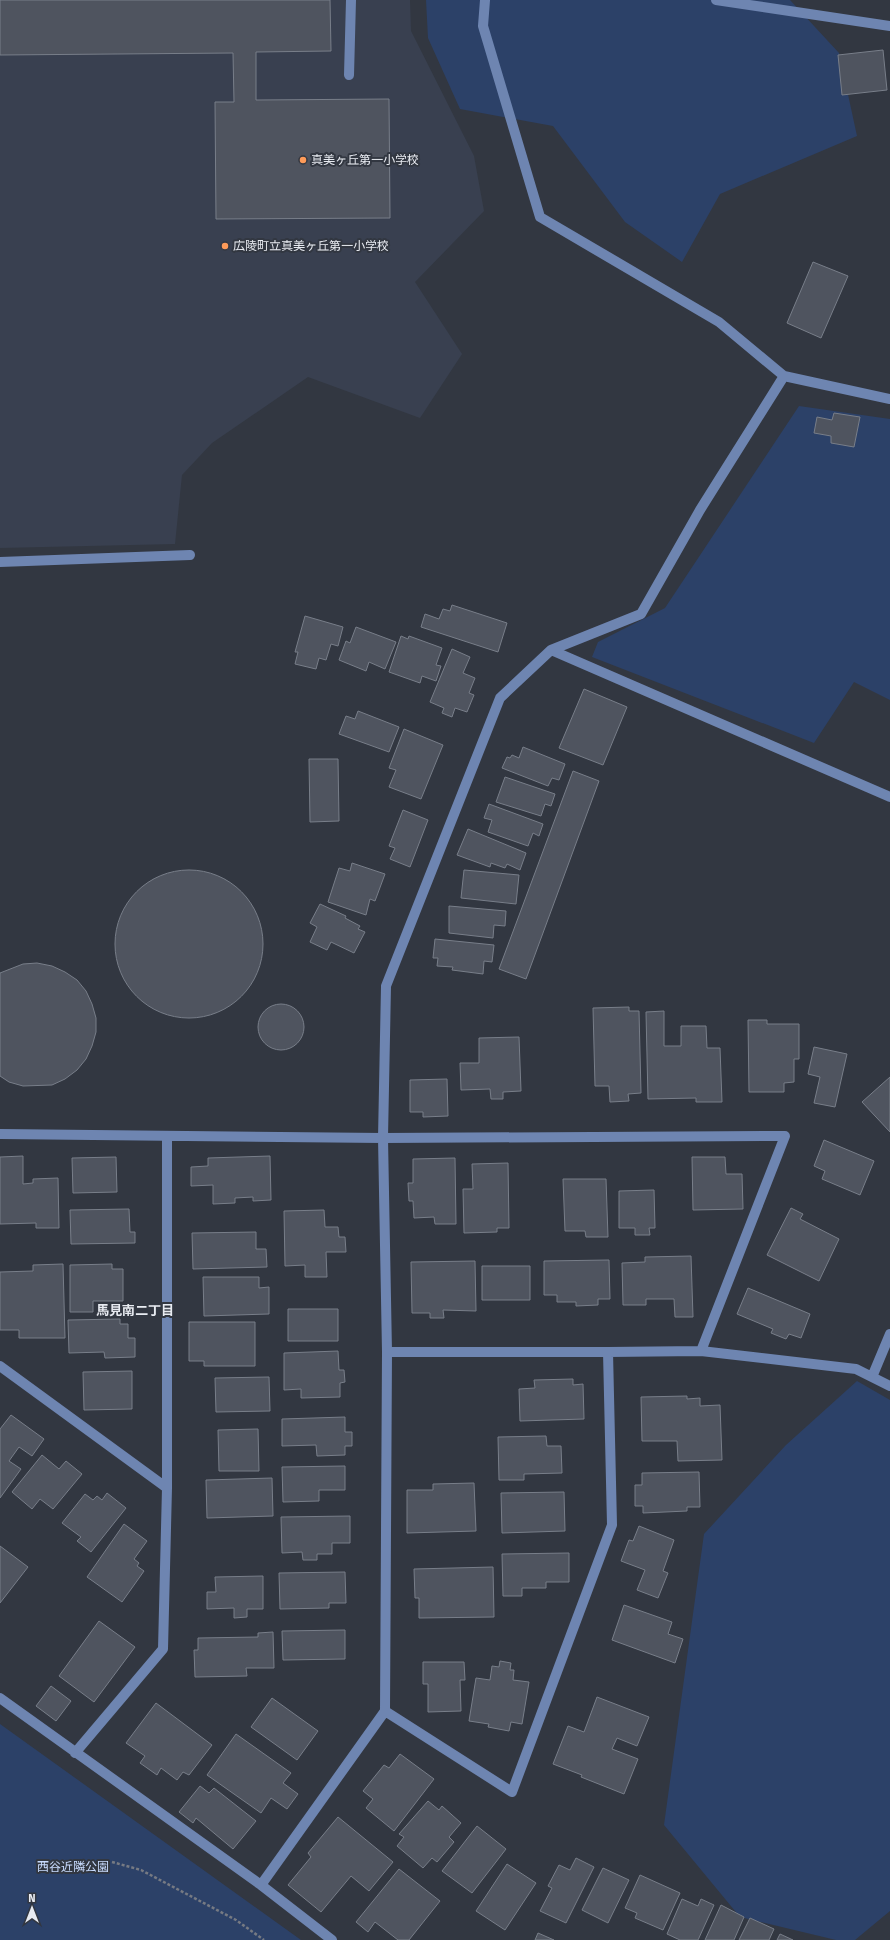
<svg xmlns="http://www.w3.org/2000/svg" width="890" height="1940" font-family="'Fira Sans','Noto Sans JP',sans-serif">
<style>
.built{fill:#394050}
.green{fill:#2c4168}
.building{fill:#4f545f;stroke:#787e89}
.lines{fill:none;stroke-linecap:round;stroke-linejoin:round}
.path{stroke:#767a83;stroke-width:2.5;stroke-dasharray:3 2;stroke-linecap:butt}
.minor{stroke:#6e85b1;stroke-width:10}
.poi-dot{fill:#fe9b59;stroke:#323741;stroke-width:1.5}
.labels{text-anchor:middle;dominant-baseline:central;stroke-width:4;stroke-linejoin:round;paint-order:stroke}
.poi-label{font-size:12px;fill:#e8ebf1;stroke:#323741;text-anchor:start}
.park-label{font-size:12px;fill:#c8dbfe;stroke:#323741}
.neighbourhood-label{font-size:13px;font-weight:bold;fill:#e8ebf1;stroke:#323741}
</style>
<rect width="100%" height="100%" fill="#323741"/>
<path class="built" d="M0,0H410L411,31L474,156L484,211L415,282L462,354L420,418L308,377L212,443L182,475L175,544L0,548Z"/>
<path class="green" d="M426,0H790L839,53L857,136L720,194L682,262L625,222L553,126L460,109L428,38Z
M799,406L890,419V700L854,682L814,743L592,657L598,642L665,608Z
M857,1381L890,1400V1911L855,1940H836L740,1917L664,1825L704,1534L786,1445Z
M0,1724L301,1940H0Z"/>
<path class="building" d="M0,0H330L331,51L256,52V100L389,99L390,218L216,219L215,102H234L233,53L0,55Z
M883,50L887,90L842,95L838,55Z
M813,262L848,276L821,338L787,323Z
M834,413L860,417L854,447L831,443V436L814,433L817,417L832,420Z
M452,605L507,623L498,652L421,627L425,614L439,619L443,609L450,611Z
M305,616L343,627L338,646L331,644L326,660L319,658L316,669L295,664L298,652H295Z
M356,627L396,642L385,669L369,662L366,671L339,660L346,641L350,643Z
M401,636L408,639L409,636L442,648L436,665L441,666L436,681L422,676L420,683L389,672Z
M452,649L470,657L463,673L475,678L469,693L474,695L467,712L455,708L452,717L442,713L444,708L430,702Z
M584,689L627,707L603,765L559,748Z
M358,711L399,727L389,752L339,734L346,716L355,719Z
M404,729L443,745L421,799L389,787L396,770L389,768Z
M523,747L565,764L559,780L552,778L548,786L502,768L507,757L510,758L512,755L519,758Z
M309,759H338L339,821L310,822Z
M573,771L599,781L526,979L499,969Z
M505,777L555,794L551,806L545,804L541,816L496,802Z
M489,804L543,824L539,836L533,833L528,846L488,832L492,820L484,818Z
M403,810L428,820L410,867L390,859L395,848L389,846Z
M468,829L526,853L520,870L507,864L505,868L491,863L490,867L457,855Z
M352,863L385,874L375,901L370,899L366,915L328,902L339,868L350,871Z
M464,870L519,875L516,904L461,898Z
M115 944a74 74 0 1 1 148 0a74 74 0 1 1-148 0Z
M320,904L346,916L345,918L360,926L358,929L365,932L354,953L331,942L327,950L310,942L317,927L310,923Z
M449,906L506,911L505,926L494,925L493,938L449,933Z
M435,939L494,945L492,962L484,961L483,974L452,970L453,967L437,966L438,958H433Z
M37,963L52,966L65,972L77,980L86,991L92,1004L96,1018V1032L92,1046L86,1059L77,1070L65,1079L52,1085L23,1086L9,1082L0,1076V973L23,964Z
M258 1027a23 23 0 1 1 46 0a23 23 0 1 1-46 0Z
M629,1007V1011H639L641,1093L628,1094L629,1101L610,1102L609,1086H595L593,1008Z
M664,1011V1046H681V1026H706L707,1048H720L722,1102H696V1098L648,1099L646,1012Z
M748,1020H767V1024H799V1059H794V1082L784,1083V1092H749Z
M519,1037L521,1091L503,1092V1099H491L490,1089L461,1090L460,1063H479V1038Z
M814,1047L847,1054L835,1107L814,1103L820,1077L808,1074Z
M890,1077V1132L862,1102Z
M447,1079L448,1116L423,1117V1112H410V1080Z
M824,1140L874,1161L860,1195L822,1179L825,1171L814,1166Z
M23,1156V1184L33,1183V1179L58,1178L59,1228H36V1223L0,1224V1157Z
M270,1156L271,1200L253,1201V1197L235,1198V1203L213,1204V1185L191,1186V1167L208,1166V1158Z
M116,1157L117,1192L73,1193L72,1158Z
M692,1157H725L726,1174H742L743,1209L693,1210Z
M455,1158L456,1224H435L434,1217L414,1218L413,1201H409L408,1183H413V1159Z
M508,1163L509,1228H497V1232L464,1233L463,1189H473L472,1164Z
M563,1179H606L608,1237H586L585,1231H565Z
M654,1190L655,1228H649L650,1235H635V1228H619V1191Z
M791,1208L803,1214L800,1219L839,1239L819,1281L767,1255Z
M129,1209L130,1232H135V1243L71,1244L70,1210Z
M324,1210L325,1227H338L339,1237H345L346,1252H326L327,1277H305V1265L285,1266L284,1211Z
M256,1232V1249H266L267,1267L193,1269L192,1233Z
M691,1256L693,1317H675L674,1299H646V1305H623L622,1263L645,1262V1257Z
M609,1260L610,1299H598V1305L576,1306V1302H557V1295H544V1261Z
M475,1261L476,1311L443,1310L444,1318H430V1313H412L411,1262Z
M63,1264L65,1338H19V1330H0V1272L33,1271V1265Z
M112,1264V1269H123V1301H93V1312H70V1265Z
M482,1266H530V1300H482Z
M203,1277H259V1288L269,1287V1314L204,1316Z
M748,1288L810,1314L801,1338L789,1334L786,1339L771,1333L773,1329L737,1314Z
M288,1309H338V1341H288Z
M120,1319V1324H128V1338H135V1357L105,1358L104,1352L69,1353L68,1320Z
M189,1322H255V1366H204V1361H189Z
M338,1351L339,1370H344L345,1382L340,1383V1397L301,1398V1389L284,1390V1353Z
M132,1371V1409L84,1410L83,1372Z
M269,1377L270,1411L216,1412L215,1378Z
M573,1379V1385L583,1384L584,1419L520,1421L519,1389L535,1388L534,1380Z
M687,1396V1399L700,1398V1406L720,1405L722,1460L678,1461L677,1441H642L641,1397Z
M11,1415L44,1439L32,1456L19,1447L9,1461L21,1469L0,1498V1429Z
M345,1417V1432H352V1446H345V1455L317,1456L316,1445L282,1446V1419Z
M258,1429L259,1471H219L218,1430Z
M546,1436L547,1446H561L562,1473L524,1474V1480H499L498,1437Z
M42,1455L59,1469L66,1461L82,1474L53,1509L40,1499L32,1509L12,1492Z
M345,1466V1490H319V1501L283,1502L282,1467Z
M699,1472L700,1507H687V1511L643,1513V1506H635V1485H642V1473Z
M272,1478L273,1516L207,1518L206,1480Z
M474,1483L476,1531L407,1533V1490H433V1484Z
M564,1492L565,1531L502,1533L501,1493Z
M107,1493L126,1508L91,1552L77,1541L81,1537L62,1523L85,1494L93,1500L97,1496L102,1500Z
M350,1516V1543H332V1554H317V1560H303L302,1552L282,1553L281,1517Z
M124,1524L147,1541L134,1559L139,1563L137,1566L144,1571L122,1602L87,1577Z
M639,1526L674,1540L663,1571L668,1573L658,1598L637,1590L645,1570L621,1561L629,1540L633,1541Z
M0,1546L28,1567L0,1603Z
M569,1553V1582H546V1588H522V1596H503L502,1554Z
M493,1567L494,1617L419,1618V1598H415L414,1569Z
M345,1572L346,1603H329V1608L280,1609L279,1573Z
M263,1576V1609H247V1617L234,1618V1608L207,1609V1592H216L215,1577Z
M624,1605L672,1622L668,1634L683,1639L675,1663L612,1640Z
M99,1621L135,1647L94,1702L59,1676Z
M345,1630V1659L283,1660L282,1631Z
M273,1632L274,1668H246L247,1676L195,1677L194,1650H198V1638L258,1637V1633Z
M500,1661L511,1663L510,1670H514L513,1680L529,1682L522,1724L511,1722L509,1731L488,1727L489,1724L469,1721L476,1678L490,1680L492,1666L499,1667Z
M423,1662H464L465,1680H460L461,1711L428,1712V1684H423Z
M51,1686L71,1701L56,1721L36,1706Z
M597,1697L649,1717L637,1746L617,1738L612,1749L638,1759L624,1794L581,1777L582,1775L553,1764L568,1726L584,1732Z
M272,1698L318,1731L297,1760L251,1727Z
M156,1703L212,1745L189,1775L183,1772L177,1780L161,1768L157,1775L140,1763L145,1756L126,1743Z
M236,1734L291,1773L283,1783L298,1794L287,1809L271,1798L261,1813L207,1775Z
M400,1754L434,1779L394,1831L366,1808L373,1799L363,1791L384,1765L389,1768Z
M200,1786L209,1793L214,1788L256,1821L233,1849L196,1818L193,1823L179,1812Z
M428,1801L439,1810L442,1806L461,1823L449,1837L454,1842L437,1862L432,1858L423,1868L397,1846L404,1837L399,1834Z
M338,1817L393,1862L369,1891L351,1876L321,1912L288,1885L311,1857L308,1853Z
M477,1826L506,1849L472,1893L442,1871Z
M576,1858L594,1867L566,1923L540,1911L552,1888L548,1886L559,1865L570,1870Z
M507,1864L536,1883L505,1930L476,1911Z
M603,1868L629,1880L608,1923L582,1910Z
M399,1869L440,1901L409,1940H398L375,1922L368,1932L356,1922Z
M640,1875L680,1893L663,1930L635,1918L637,1913L625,1908Z
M682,1899L698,1906L701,1899L714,1905L698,1940H680L667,1934Z
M721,1905L744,1917L734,1940H705Z
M750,1918L774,1929L769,1940H739Z
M538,1933L554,1940H535Z
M780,1934L793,1940H777Z"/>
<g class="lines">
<path class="path" d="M112,1862L141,1870L236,1920L264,1940"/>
<path class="minor" d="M485,0L483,26L540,217L719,322L784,376L890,399
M716,0L890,26
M349,75L351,0
M0,562L190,555
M551,650L890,797
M0,1134L383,1138L785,1136L701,1351
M387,1352H608
M0,1366L167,1488
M872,1377L890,1334
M0,1698L261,1885L332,1940
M385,1711L387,1352L383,1138L386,986L500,698L551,650L641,614L700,510L784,376
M75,1753L163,1649L167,1488V1136
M261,1885L385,1711L512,1792L612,1525L608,1352L701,1351L856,1369L890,1386"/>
</g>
<g class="poi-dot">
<circle cx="303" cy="160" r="4"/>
<circle cx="225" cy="246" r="4"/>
</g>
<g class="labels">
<g class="poi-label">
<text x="311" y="160">真美ヶ丘第一小学校</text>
<text x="233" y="246">広陵町立真美ヶ丘第一小学校</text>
</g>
<g class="park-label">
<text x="73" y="1867">西谷近隣公園</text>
</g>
<g class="neighbourhood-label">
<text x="135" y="1310">馬見南二丁目</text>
</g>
</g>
<g transform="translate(32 1908)" stroke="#323741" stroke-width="3" paint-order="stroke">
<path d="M0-3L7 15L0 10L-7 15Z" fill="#e8ebf1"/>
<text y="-6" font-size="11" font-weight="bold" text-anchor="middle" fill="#e8ebf1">N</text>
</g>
</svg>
